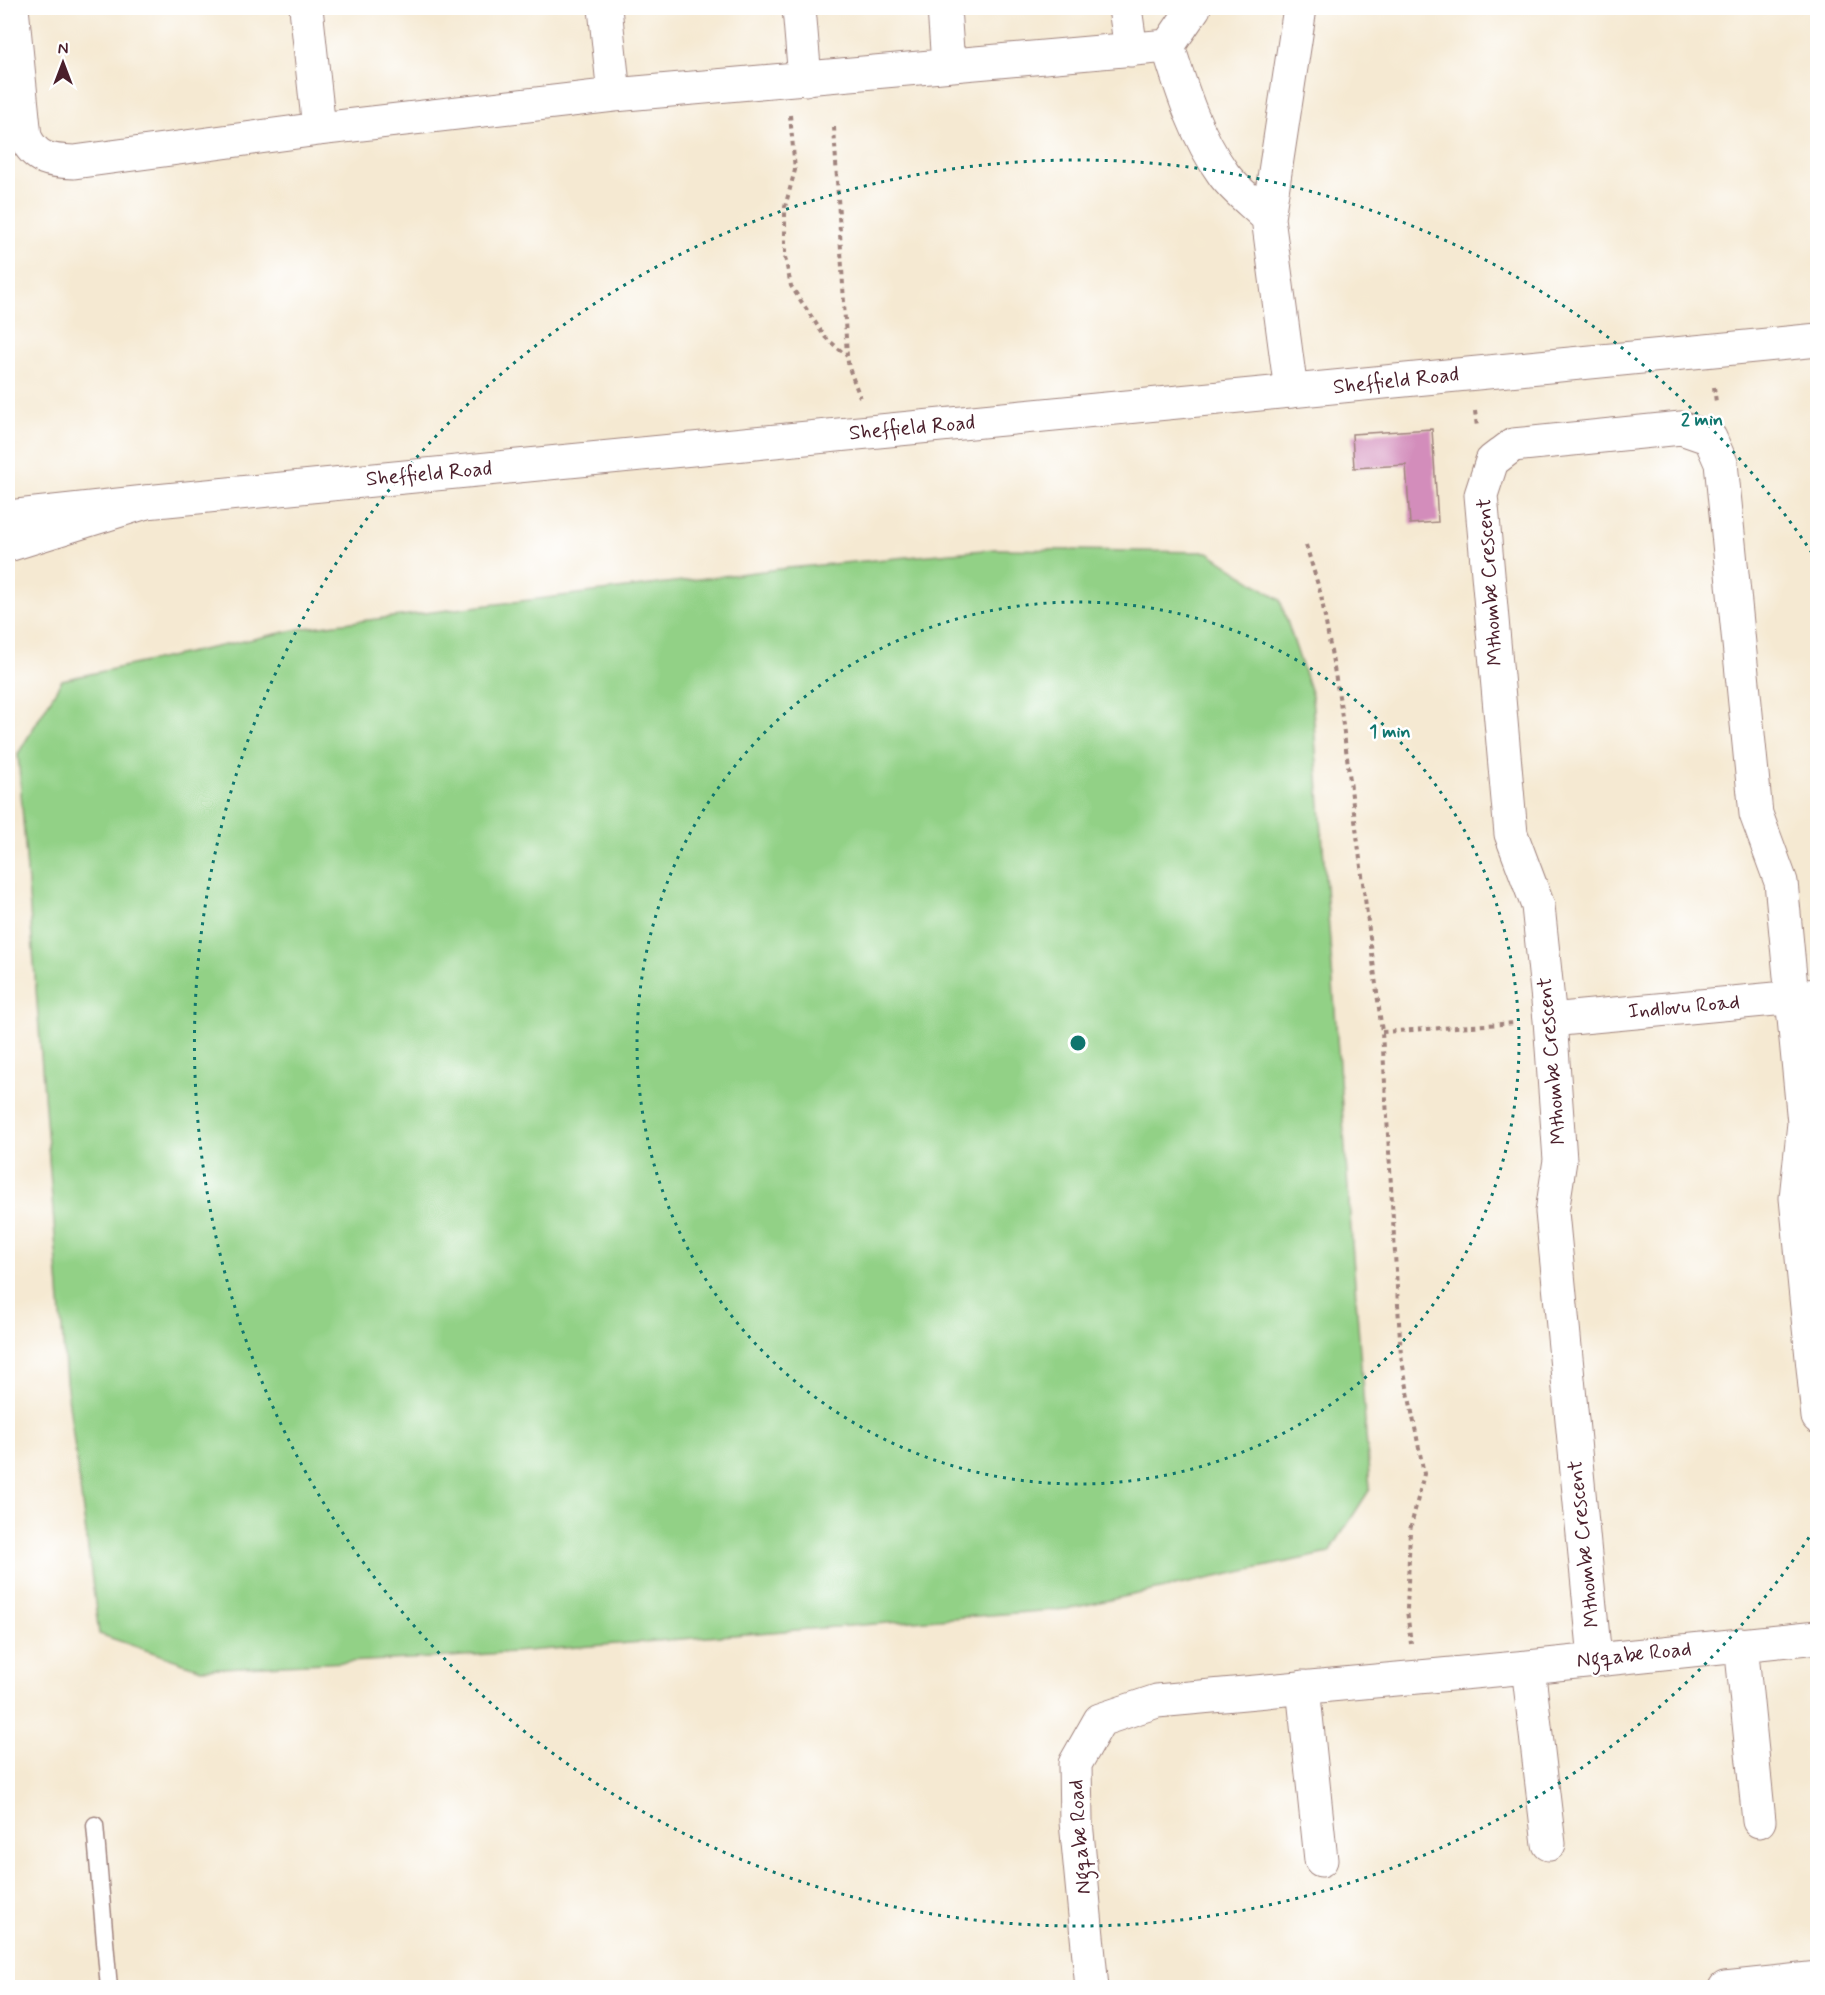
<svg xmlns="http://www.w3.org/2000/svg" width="1825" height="1995" font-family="Mynerve,sans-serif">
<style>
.green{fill:#92d186;stroke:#6e7858;stroke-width:1.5}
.building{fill:#d38dbb}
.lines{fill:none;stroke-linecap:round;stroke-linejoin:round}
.service-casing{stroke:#a0847e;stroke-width:19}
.minor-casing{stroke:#a0847e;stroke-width:35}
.tertiary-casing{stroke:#a0847e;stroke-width:35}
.secondary-casing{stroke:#a0847e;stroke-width:35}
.path{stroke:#a0847e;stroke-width:4;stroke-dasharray:4.5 4.5;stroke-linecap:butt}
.service{stroke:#fff;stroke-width:16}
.minor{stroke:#fff;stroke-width:33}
.tertiary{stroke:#fff;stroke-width:33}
.secondary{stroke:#fff;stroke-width:33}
.ring{fill:none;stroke:#0f766e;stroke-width:3;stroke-dasharray:3 6}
.labels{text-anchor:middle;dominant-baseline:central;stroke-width:5;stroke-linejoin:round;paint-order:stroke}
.street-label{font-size:21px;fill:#4a1f2b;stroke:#fff}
.centre{fill:#0f766e;stroke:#fff;stroke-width:3}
.ring-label{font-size:18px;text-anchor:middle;font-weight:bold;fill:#0f766e;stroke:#fff;stroke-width:5;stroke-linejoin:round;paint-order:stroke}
</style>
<rect width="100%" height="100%" fill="#fff"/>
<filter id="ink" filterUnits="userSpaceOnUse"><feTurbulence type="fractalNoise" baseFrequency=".0167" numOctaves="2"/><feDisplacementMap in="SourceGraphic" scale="12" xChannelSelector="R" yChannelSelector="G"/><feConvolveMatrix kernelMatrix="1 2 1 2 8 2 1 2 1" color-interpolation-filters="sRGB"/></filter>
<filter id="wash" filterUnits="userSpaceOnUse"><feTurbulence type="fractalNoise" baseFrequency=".008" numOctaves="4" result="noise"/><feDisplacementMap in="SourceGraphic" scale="24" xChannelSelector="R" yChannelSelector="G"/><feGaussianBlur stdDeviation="1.35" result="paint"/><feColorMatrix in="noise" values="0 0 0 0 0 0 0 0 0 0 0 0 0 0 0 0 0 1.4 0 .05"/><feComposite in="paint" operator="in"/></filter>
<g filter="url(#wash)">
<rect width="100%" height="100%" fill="#f5e9d2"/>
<path class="green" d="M995,549L1208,552L1280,600L1312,696L1370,1489L1329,1553L1067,1609L450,1657L201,1669L99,1634L66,1381L18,754L62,680L304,628L788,568Z"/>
<g id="blocks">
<path class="building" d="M1432,429L1438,522L1410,524L1406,465L1354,468L1352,434Z"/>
</g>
</g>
<g filter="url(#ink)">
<use href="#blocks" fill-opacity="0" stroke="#a0847e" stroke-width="1.5"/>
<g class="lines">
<g class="service-casing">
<path id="service" d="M95,1825L109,1988"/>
</g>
<g class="minor-casing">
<path id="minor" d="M12,8L25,137C36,160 50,161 74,162L319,129L614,95L1168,46L1194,8
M306,8L319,129
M605,8L614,95
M799,8L805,79
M944,8L948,65
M1125,8L1131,50
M1168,46C1182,91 1196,136 1224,175C1236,191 1254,204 1268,218
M1291,391L1268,218L1300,8
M1550,1020L1818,995
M1741,1644L1759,1821
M1595,1659L1552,1212L1560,1160L1550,1020L1538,906L1511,834L1481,495L1492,461L1513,445L1681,428L1710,438L1721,463L1756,814L1781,882L1804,1123L1796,1198L1818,1417
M1528,1667L1549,1844
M1303,1687L1321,1860
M1092,1988L1076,1822L1075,1764L1100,1720L1157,1701L1528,1667L1818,1637
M1725,1988L1818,1978"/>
</g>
<g class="tertiary-casing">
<path id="tertiary" d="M8,517L146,502L1818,340"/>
</g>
<g class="secondary-casing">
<path id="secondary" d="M8,545L146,502"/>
</g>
<path class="path" d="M790,115L795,170L785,207V257L791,286L825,337L847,356
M834,127L847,356L849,368L860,397
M1714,387L1716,402
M1475,411L1477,427
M1306,545L1321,595L1340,702L1382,1032L1401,1356L1424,1474L1410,1530L1407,1610L1411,1644
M1382,1032L1516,1023"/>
<use href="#service" class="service"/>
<use href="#minor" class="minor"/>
<use href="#tertiary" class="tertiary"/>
<use href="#secondary" class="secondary"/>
</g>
</g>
<g class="ring">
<circle cx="1078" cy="1043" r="441"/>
<path d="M1814 1530A883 883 0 1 1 1814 556"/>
</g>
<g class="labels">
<g class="street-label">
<text transform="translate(1396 381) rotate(-6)">Sheffield Road</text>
<text transform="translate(912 428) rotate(-5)">Sheffield Road</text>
<text transform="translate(429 474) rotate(-5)">Sheffield Road</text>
<text transform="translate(1490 582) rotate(-94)">Mthombe Crescent</text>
<text transform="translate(1684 1007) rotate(-5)">Indlovu Road</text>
<text transform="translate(1552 1061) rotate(-95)">Mthombe Crescent</text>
<text transform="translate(1584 1544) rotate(-96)">Mthombe Crescent</text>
<text transform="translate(1634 1655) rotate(-6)">Ngqabe Road</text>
<text transform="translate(1080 1837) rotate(-94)">Ngqabe Road</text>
</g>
</g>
<circle cx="1078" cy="1043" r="9" class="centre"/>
<g class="ring-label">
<text x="1702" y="425">2 min</text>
<text x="1390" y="737">1 min</text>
</g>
<rect width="1825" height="1995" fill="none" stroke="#fff" stroke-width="30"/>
<g transform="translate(63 63)" stroke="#ffffff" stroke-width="4.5" paint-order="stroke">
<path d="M0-4.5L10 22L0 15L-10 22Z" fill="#4a1f2b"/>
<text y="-9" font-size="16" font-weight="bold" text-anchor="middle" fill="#4a1f2b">N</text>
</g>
</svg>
